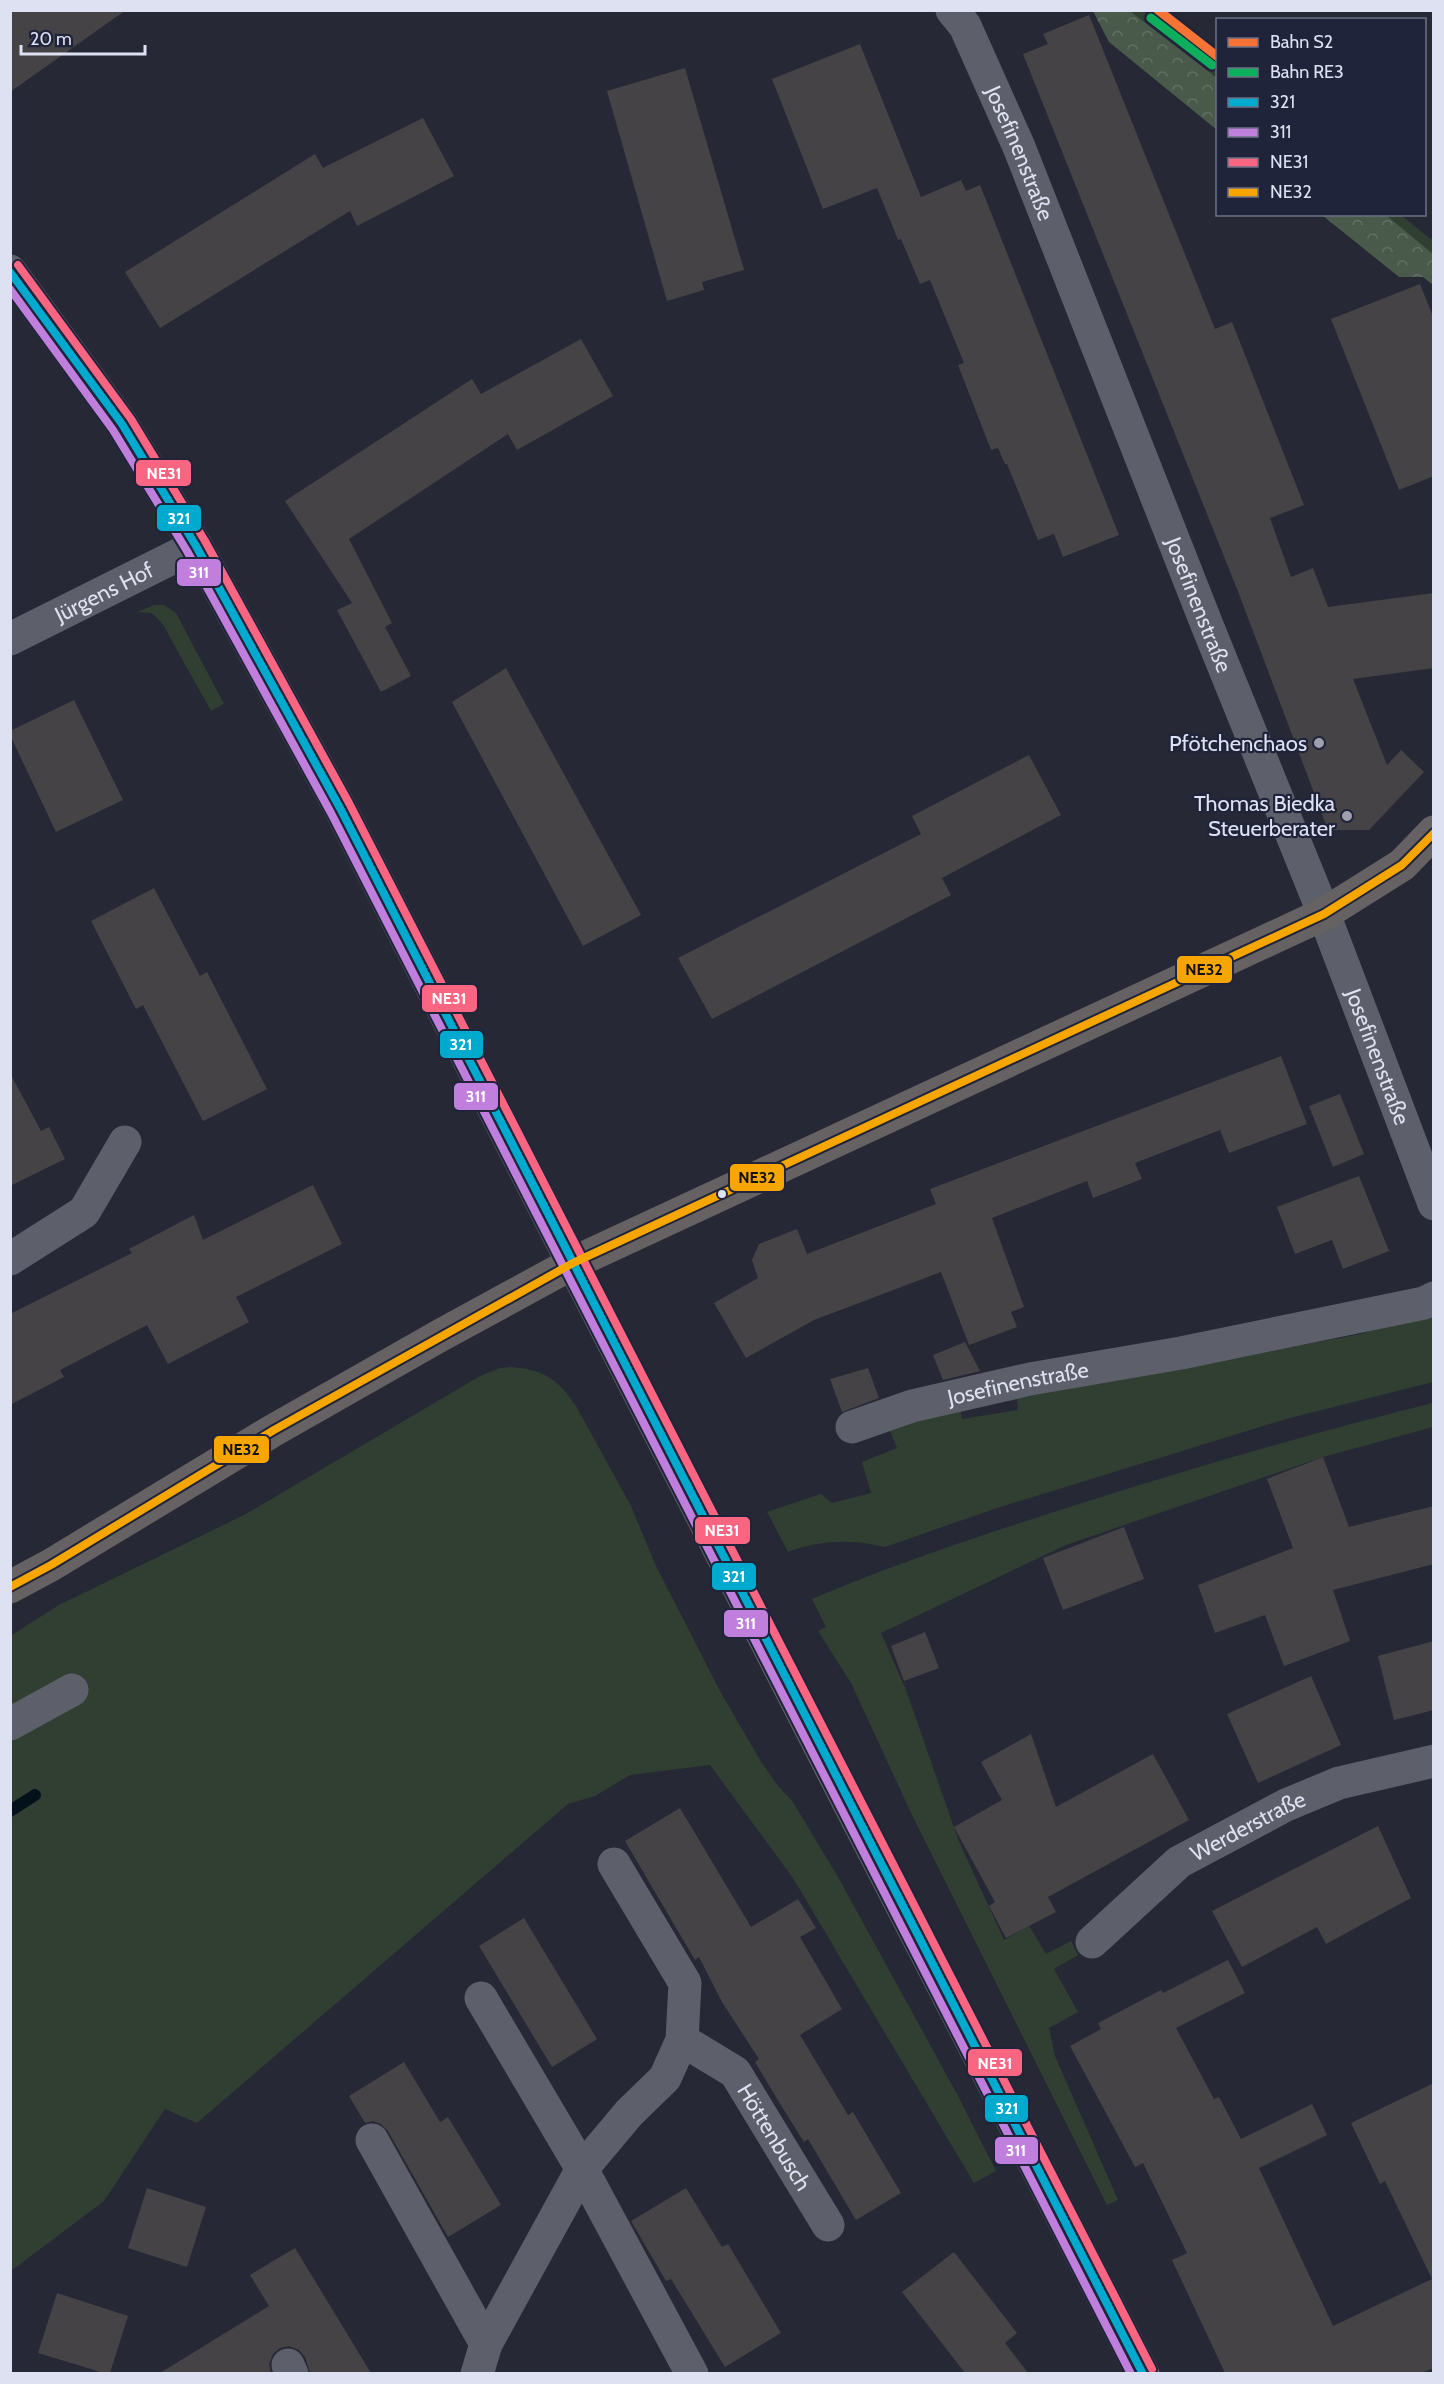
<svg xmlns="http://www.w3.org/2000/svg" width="1444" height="2384" font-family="Cabin,sans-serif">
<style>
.grass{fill:#303f32}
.forest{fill:url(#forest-crowns)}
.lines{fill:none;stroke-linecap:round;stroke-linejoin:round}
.stream{stroke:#03111b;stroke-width:12}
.building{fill:#454346}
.minor{stroke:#5d5f6a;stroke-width:33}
.major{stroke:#666163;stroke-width:33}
.bus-1-casing{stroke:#20243b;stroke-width:12}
.bus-2-casing{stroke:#20243b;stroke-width:12}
.bus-3-casing{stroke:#20243b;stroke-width:12}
.bus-4-casing{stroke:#20243b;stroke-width:12}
.bus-1{stroke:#00a9ce;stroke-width:8}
.bus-2{stroke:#c07fdc;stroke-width:8}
.bus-3{stroke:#fa6682;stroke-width:8}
.bus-4{stroke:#f7a600;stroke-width:8}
.rail-1-casing{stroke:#20243b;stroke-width:14}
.rail-2-casing{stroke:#20243b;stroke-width:14}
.rail-1{stroke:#f57335;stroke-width:9}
.rail-2{stroke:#0daf5c;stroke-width:9}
.poi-dot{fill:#9ea0b0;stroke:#20243b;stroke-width:2}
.bus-dot{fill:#dee1f2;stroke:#20243b;stroke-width:2}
.labels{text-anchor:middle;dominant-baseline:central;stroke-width:4.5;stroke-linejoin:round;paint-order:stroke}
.street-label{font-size:22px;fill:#dee1f2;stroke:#20243b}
.poi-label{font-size:22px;fill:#dee1f2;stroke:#20243b;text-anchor:end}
.line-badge{stroke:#20243b;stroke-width:2}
.badge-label{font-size:16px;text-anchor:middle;font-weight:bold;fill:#fff}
.pale-badge-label{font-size:16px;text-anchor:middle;font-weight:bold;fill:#111}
</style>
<defs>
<pattern id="forest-crowns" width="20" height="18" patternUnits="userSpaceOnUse" patternTransform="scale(1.5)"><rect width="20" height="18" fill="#495a4a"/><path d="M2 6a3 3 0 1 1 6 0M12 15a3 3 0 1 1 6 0" fill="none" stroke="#637165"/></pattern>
</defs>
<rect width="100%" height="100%" fill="#262835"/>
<path class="grass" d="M1130,11H1143L1217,68V78Z
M1386,215H1401L1433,241V254Z
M154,605H164L176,613L224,704L211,711L162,623L152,613L137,612Z
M1433,1316V1382L1286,1419L997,1508L885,1547C852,1539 819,1540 788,1552L767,1512L821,1494L832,1503L871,1493L862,1462L897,1448L889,1428L960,1406L962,1419L1018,1410L1017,1398L1361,1334L1388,1324Z
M510,1367C543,1369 558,1379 576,1406L631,1506L655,1564L720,1691L760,1760L778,1786L793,1802L838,1877L957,2094L996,2171L974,2183L793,1878L710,1765L630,1775L595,1796L568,1804L197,2123L165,2109L104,2201L11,2271L10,1636L59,1605L246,1514L480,1376L500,1368Z
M1433,1403V1427L1323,1457L1066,1545L881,1633L906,1690L958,1839L1004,1940L1029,1926L1046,1954L1071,1941L1078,1955L1054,1969L1078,2012L1049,2028L1055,2056L1118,2200L1107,2205L912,1815L851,1683L818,1631L826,1627L812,1599C906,1559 1000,1529 1098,1498C1209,1463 1320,1431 1433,1403Z"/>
<path class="forest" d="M1093,11H1130L1217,78V130L1109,42Z
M1322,215H1386L1433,254V285L1423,277H1399Z"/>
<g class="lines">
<path class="stream" d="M10,1811L35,1795"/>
</g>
<path class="building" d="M10,10H126L10,92Z
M1089,15L1215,329L1232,322L1304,505L1270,518L1291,577L1313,568L1328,607L1434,593V668L1353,679L1387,765L1401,750L1424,772L1369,830H1328L1239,594L1023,54L1048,44L1043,34Z
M860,44L921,197L961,180L966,191L980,185L1119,535L1063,557L1054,534L1038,540L1007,464H1005L998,448L991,450L958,365L964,363L930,280L920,284L901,239L898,240L877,188L823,209L772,79Z
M685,68L744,270L702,282L704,290L667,301L607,91Z
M423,118L454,176L357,226L350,211L160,328L125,272L315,154L323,168Z
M1420,284L1434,319V476L1399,490L1331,319Z
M581,339L613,396L517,450L508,434L349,539L392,623L385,627L411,676L381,692L337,610L352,603L285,501L472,379L481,394Z
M506,668L641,915L583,946L452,702Z
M74,700L123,800L56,832L10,735V731Z
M1029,755L1061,815L942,878L951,895L712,1019L678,958L921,834L912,816Z
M154,888L200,976L207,972L267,1089L203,1121L143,1005L136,1009L91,921Z
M1281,1056L1307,1124L1229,1153L1220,1130L1135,1163L1142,1179L1093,1198L1087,1181L992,1218L1024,1307L1011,1312L1017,1327L969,1345L941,1272L814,1320L746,1358L714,1303L758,1278L752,1260L759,1244L797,1229L807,1254L936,1204L930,1189Z
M10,1073L41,1131L49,1127L65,1159L10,1186Z
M1340,1094L1364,1154L1333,1167L1309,1106Z
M1359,1176L1389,1251L1343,1269L1332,1240L1295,1254L1277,1207Z
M313,1185L342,1244L236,1297L249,1322L168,1364L147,1325L60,1370L64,1377L10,1405V1314L132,1253L129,1249L194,1215L203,1240Z
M965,1342L980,1371L943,1380L933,1355Z
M868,1368L879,1398L842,1412L830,1379Z
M1323,1457L1349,1527L1434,1506V1564L1333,1590L1350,1641L1284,1666L1265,1615L1215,1633L1198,1585L1293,1548L1267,1479Z
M1124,1527L1144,1579L1063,1610L1043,1558Z
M925,1632L939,1668L904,1681L891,1646Z
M1434,1641V1710L1394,1720L1378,1656Z
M1311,1676L1341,1745L1258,1783L1227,1714Z
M1031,1734L1056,1807L1153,1754L1189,1820L1048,1897L1056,1912L1006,1938L989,1906L995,1902L954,1827L1002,1800L981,1762Z
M680,1808L751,1927L798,1899L816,1928L800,1937L842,2009L800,2035L848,2115L853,2112L901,2193L856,2220L808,2139L804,2142L779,2102L755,2062L759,2059L722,2002L699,1957L695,1960L625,1841Z
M1378,1826L1411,1898L1326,1944L1317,1927L1242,1967L1212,1911Z
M524,1918L597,2039L552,2067L479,1946Z
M1228,1960L1245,1993L1176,2028L1214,2099L1219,2097L1241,2139L1312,2104L1327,2135L1259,2168L1333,2326L1432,2279L1385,2181L1380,2184L1351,2123L1434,2083V2368L1421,2373H1225L1172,2260L1187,2253L1143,2163L1135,2167L1070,2046L1101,2029L1098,2023L1161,1990L1163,1993Z
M404,2062L440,2122L448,2117L501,2205L448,2237L388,2131L381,2124L373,2121L365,2123L349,2096Z
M147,2188L206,2207L187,2267L128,2248Z
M686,2188L722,2247L728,2244L781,2333L725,2367L671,2279L666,2281L631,2221Z
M295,2248L371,2373H310L305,2357L299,2350L289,2346L280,2348L273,2354L269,2364L271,2373H160L269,2306L250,2275Z
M954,2252L1017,2333L1005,2343L1028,2373H965L902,2292Z
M57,2293L128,2316L110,2373H104L38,2353Z"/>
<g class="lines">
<g class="minor">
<path id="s1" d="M952,10L965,26L1019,147L1207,625L1324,914L1434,1204"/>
<path d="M10,271L122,424L196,546L340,808L839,1784L1143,2374"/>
<path id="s2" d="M10,639L196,546"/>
<path d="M10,1259L84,1212L125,1142"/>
<path id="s3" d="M852,1427L912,1406L1030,1379L1181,1353L1424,1303L1434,1298"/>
<path d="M10,1724L72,1690"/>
<path id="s4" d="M1092,1942L1179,1862L1286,1805L1339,1783L1434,1761"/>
<path d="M481,1998L582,2169L692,2374"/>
<path id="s5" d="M682,2040L735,2072L828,2225"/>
<path d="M372,2140L486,2344"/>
<path d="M288,2365L292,2374"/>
<path d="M477,2374L486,2344L582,2169L629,2113L665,2078L682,2040L685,1983L614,1864"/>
</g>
<path class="major" d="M10,1587L51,1565L274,1430L441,1335L573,1263L1324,914L1402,865L1434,832"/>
<g class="bus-1-casing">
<path id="bus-1" d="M10,272L122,424L196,546L340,808L1143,2374"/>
</g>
<g class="bus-2-casing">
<path id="bus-2" d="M10,289L113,430L187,551L331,813L1131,2374"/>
</g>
<g class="bus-3-casing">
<path id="bus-3" d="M18,265L131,419L205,541L349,803L1152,2369"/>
</g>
<g class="bus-4-casing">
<path id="bus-4" d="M10,1587L51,1565L274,1430L573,1263L1324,914L1402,865L1434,833"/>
</g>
<use href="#bus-1" class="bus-1"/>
<use href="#bus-2" class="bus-2"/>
<use href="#bus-3" class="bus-3"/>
<use href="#bus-4" class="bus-4"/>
<g class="rail-1-casing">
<path id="rail-1" d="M1158,10L1218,57"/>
</g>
<g class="rail-2-casing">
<path id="rail-2" d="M1151,18L1212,65"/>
</g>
<use href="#rail-1" class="rail-1"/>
<use href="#rail-2" class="rail-2"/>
</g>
<g class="poi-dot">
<circle cx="1319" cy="743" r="6"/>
<circle cx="1347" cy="816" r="6"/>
</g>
<circle class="bus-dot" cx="722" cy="1194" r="5"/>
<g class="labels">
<g class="street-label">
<text stroke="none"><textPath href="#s1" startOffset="159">Josefinenstraße</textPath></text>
<text stroke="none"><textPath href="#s2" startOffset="105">Jürgens Hof</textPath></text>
<text stroke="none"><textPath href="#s1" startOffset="645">Josefinenstraße</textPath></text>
<text stroke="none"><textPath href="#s1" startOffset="1131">Josefinenstraße</textPath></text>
<text stroke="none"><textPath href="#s3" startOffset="172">Josefinenstraße</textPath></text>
<text stroke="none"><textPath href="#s4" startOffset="196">Werderstraße</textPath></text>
<text stroke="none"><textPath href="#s5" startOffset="138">Höttenbusch</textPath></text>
</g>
<g class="poi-label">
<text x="1307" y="743">Pfötchenchaos</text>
<text x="1335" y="803">Thomas Biedka<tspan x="1335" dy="25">Steuerberater</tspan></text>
</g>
</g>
<g class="line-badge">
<rect x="135" y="459" width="57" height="28" rx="6" fill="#fa6682"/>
<rect x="156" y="504" width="46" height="28" rx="6" fill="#00a9ce"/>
<rect x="176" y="558" width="46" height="29" rx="6" fill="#c07fdc"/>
<rect x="1176" y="955" width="57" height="29" rx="6" fill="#f7a600"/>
<rect x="421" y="984" width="57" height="29" rx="6" fill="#fa6682"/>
<rect x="439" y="1030" width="45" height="29" rx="6" fill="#00a9ce"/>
<rect x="453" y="1082" width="46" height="29" rx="6" fill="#c07fdc"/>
<rect x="729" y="1163" width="56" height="29" rx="6" fill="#f7a600"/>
<rect x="213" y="1435" width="57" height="29" rx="6" fill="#f7a600"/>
<rect x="694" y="1516" width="57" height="29" rx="6" fill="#fa6682"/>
<rect x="711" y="1562" width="46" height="29" rx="6" fill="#00a9ce"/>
<rect x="723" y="1609" width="46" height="29" rx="6" fill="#c07fdc"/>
<rect x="967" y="2048" width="56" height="29" rx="6" fill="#fa6682"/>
<rect x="984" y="2094" width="45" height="29" rx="6" fill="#00a9ce"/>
<rect x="994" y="2136" width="45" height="29" rx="6" fill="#c07fdc"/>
</g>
<g class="badge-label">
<text x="164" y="479">NE31</text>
<text x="179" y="524">321</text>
<text x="199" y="578">311</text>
<text x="449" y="1004">NE31</text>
<text x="461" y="1050">321</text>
<text x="476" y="1102">311</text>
<text x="722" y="1536">NE31</text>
<text x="734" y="1582">321</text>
<text x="746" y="1629">311</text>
<text x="995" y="2069">NE31</text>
<text x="1007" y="2114">321</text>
<text x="1016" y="2156">311</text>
</g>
<g class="pale-badge-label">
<text x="1204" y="975">NE32</text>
<text x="757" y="1183">NE32</text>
<text x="241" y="1455">NE32</text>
</g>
<rect width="1444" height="2384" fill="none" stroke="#dee1f2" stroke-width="24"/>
<rect x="1216" y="18" width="210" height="198" fill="#20243b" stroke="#6c7084" stroke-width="1.5"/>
<rect x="1228" y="38" width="30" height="9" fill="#f57335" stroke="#6c7084" stroke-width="1.5"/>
<text x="1270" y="48" font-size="18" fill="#dee1f2">Bahn S2</text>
<rect x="1228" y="68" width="30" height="9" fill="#0daf5c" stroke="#6c7084" stroke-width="1.5"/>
<text x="1270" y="78" font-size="18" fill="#dee1f2">Bahn RE3</text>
<rect x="1228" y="98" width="30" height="9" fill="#00a9ce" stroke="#6c7084" stroke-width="1.5"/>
<text x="1270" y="108" font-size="18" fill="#dee1f2">321</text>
<rect x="1228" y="128" width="30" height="9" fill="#c07fdc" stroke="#6c7084" stroke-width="1.5"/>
<text x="1270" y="138" font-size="18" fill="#dee1f2">311</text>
<rect x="1228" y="158" width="30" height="9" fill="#fa6682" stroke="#6c7084" stroke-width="1.5"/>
<text x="1270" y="168" font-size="18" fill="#dee1f2">NE31</text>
<rect x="1228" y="188" width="30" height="9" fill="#f7a600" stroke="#6c7084" stroke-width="1.5"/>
<text x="1270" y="198" font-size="18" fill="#dee1f2">NE32</text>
<path d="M21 45v9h124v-9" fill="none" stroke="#dee1f2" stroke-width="3"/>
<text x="30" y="45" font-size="18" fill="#dee1f2" stroke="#20243b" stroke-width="4.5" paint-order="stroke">20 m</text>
</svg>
